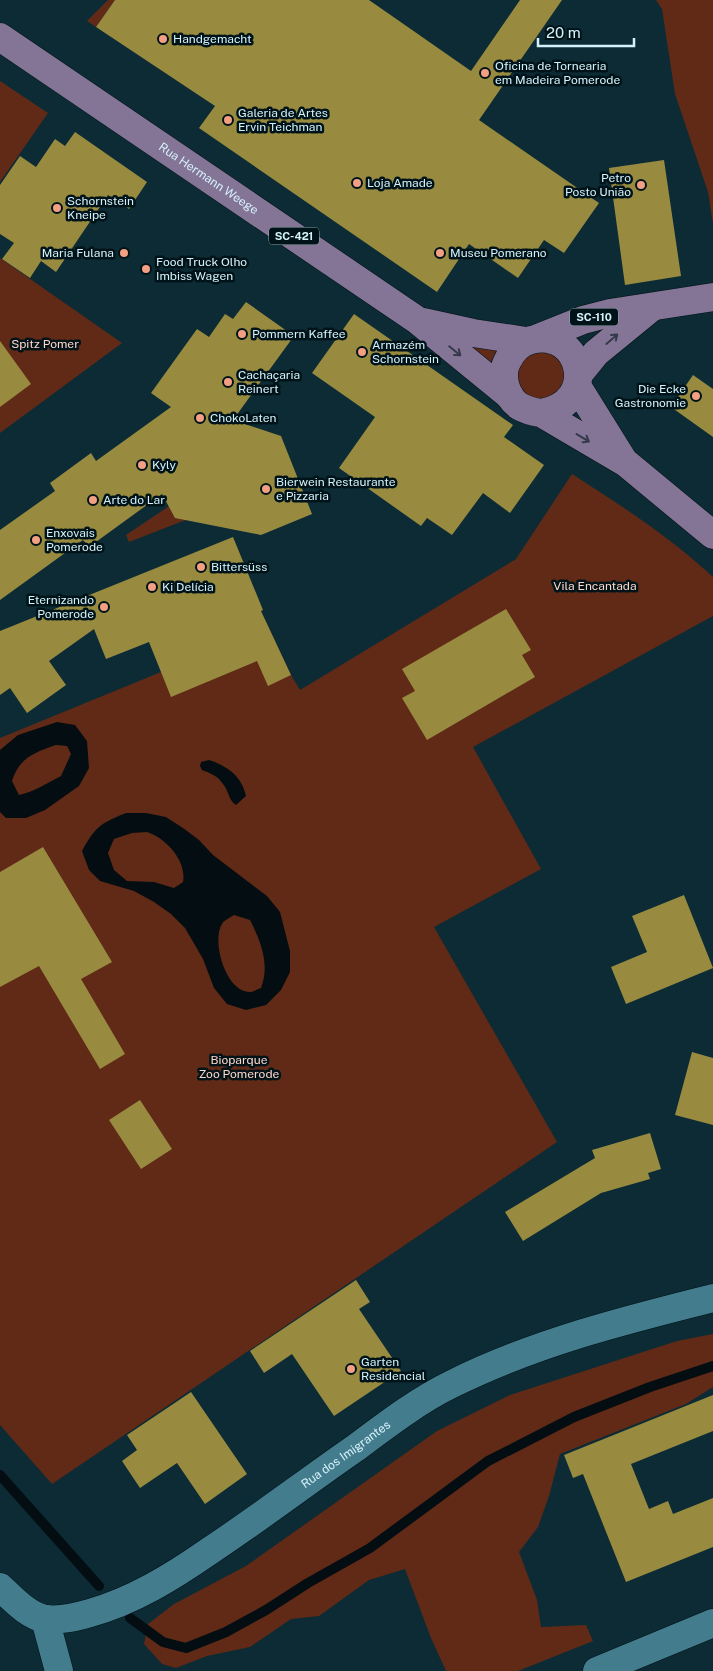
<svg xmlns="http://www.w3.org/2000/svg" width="713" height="1671" font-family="'Public Sans',sans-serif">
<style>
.green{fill:#602a17}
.water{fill:#040e12;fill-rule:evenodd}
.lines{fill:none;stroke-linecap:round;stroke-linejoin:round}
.stream{stroke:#040e12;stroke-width:10}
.building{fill:#988b40}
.minor-casing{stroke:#021217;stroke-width:29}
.tertiary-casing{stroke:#021217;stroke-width:29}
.primary-casing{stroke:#021217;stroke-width:29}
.minor{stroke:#437c8d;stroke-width:28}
.tertiary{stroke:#437c8d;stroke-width:28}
.primary{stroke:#847496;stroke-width:28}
.oneway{stroke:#353a4b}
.poi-dot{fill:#f39f83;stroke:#001319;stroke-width:2}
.labels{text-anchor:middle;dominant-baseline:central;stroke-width:5;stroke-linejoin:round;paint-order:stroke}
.shield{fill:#001319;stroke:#95afb7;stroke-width:1}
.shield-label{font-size:11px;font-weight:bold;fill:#d5f2fb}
.poi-label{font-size:12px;fill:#d5f2fb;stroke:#001319;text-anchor:start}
.street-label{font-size:12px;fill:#d5f2fb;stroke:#001319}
.park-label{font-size:12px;fill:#ffd5c7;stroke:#001319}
</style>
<rect width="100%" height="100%" fill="#0c2b34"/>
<path class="green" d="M108,0H115L96,27L87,21Z
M656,0H713V224L708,192L675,94L662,9Z
M0,81L48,113L0,182Z
M0,258L122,343L0,433Z
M452,337L497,348L489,367Z
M547,351C566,362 568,368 562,390L541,401L526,396L517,381L518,364L532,352Z
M572,474C622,506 670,537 713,577V616L473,747L541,869L434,927L557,1142L52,1484L0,1425V738L268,628L291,675L300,690L516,559Z
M187,494L196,516L129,542L126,535Z
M713,1334V1387L686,1404L560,1454L549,1496L538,1527L519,1552L537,1600L541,1627L586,1625L593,1641L518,1671H446L431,1638L405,1569L369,1580L319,1616L291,1619L250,1647L207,1656L176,1668L162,1664L144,1644L148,1624L174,1604L246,1566L437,1431L510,1395L677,1341Z"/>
<path class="water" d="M57,722L75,725L87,741L89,768L79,786L45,810L26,818H6L0,812V750L18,735ZM56,745L67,746L71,754L61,776C47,783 34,792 19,795L12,781C19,758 35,752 56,745Z
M209,760C227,766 242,776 246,796L236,805C228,800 229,791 223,784C218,776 210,773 202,770L200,766L201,762Z
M126,813H146L166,817L183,828L199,840L213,855L267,896L280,912L290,951V972L281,990L266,1005L246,1010L227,1004L214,988L203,959L185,928L171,914L154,902L134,891L100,881L89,870L82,851C95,827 101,823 126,813ZM147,832C166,838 187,861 183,882L174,888L154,882L127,881L114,870L108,853L114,839L132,833ZM234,915L250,920C261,942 270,965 261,988C258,989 253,992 250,992C226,993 211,941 222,924C224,920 230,918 234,915Z"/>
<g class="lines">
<path class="stream" d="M0,1475L99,1586
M130,1618L163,1642L186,1648L226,1632L266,1610L308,1583L370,1548L488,1461L574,1417L650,1387L713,1366"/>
</g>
<path class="building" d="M115,0H369L471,71L520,0H562L479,120L599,203L564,253L544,240L518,278L469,244L437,292L199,128L215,106L96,27Z
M75,132L147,182L129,209L108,195L56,272L41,261L30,278L2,259L14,243L0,234V185L20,156L36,167L55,139L65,146Z
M664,160L681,276L625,285L609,168Z
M246,302L294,336L233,420L281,436L312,514L261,535L175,518L162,494L89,547L83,540L0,600V530L55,491L50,483L91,453L96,461L171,407L151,393L197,329L209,337L225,314L233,319Z
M354,314L513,425L504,437L544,465L510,513L483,493L452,535L427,518L421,526L339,468L375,417L312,373Z
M0,341L31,384L0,407Z
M693,375L713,389V437L671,407Z
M233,537L263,610L261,611L291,675L268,686L257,661L171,697L149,642L106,659L94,629L49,661L66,685L27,713L10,688L0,695V631Z
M506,609L531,650L522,655L535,677L427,740L402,698L415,691L402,669Z
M43,847L112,962L81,979L125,1054L100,1069L39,966L0,987V872Z
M684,895L713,968L626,1004L611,967L647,952L632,916Z
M692,1052L713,1058V1125L675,1115Z
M140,1100L172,1149L141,1169L109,1120Z
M650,1133L661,1169L648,1173L650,1179L601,1193L523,1241L505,1212L595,1158L592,1150Z
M356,1280L370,1302L359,1309L401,1371L334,1416L292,1354L264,1373L250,1351Z
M191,1392L247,1474L205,1504L177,1463L140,1488L122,1461L137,1450L127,1435Z
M713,1395V1431L631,1464L649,1509L668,1501L673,1514L713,1498V1547L626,1582L583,1474L573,1478L564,1455Z"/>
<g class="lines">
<g class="minor-casing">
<path id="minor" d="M45,1619L59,1671
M597,1671L713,1623"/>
</g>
<g class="tertiary-casing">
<g id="tertiary">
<path id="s1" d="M0,1587C13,1599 28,1616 46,1619C61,1621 76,1617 90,1613C133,1601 172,1577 208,1552C258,1519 305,1483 354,1449C385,1426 417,1401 452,1384C534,1343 625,1320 713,1298"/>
</g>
</g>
<g class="primary-casing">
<g id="primary">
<path id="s2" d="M0,37L417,320L510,396"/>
<path d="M423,322L473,333L526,341"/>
<path d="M538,338L583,320L610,313L713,297"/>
<path d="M579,374L596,353L651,308"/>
<path d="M577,386L623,460"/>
<path d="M541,413C601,403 581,327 531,340C519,343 512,351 507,362C500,376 506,397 519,406C526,410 533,412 541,413L626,463L713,535"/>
</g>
</g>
<use href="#minor" class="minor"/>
<use href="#tertiary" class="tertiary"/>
<use href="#primary" class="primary"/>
</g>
<defs><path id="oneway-shaft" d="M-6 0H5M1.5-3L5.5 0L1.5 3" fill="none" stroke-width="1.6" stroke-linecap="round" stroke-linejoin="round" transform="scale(1.25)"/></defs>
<g class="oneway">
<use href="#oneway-shaft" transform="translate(612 339) rotate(-41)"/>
<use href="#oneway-shaft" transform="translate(455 351) rotate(39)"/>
<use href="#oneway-shaft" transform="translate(583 438) rotate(31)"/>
</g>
<g class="poi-dot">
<circle cx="163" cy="39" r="5"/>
<circle cx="485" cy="73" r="5"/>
<circle cx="228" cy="120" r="5"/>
<circle cx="357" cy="183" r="5"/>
<circle cx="641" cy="185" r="5"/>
<circle cx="57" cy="208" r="5"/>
<circle cx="124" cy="253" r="5"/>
<circle cx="440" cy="253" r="5"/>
<circle cx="146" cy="269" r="5"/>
<circle cx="242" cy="334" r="5"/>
<circle cx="362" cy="352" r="5"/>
<circle cx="228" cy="382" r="5"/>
<circle cx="696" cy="396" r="5"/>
<circle cx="200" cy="418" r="5"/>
<circle cx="142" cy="465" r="5"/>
<circle cx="266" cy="489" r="5"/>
<circle cx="93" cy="500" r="5"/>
<circle cx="36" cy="540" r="5"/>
<circle cx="201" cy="567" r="5"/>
<circle cx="152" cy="587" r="5"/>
<circle cx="104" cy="607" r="5"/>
<circle cx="351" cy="1369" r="5"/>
</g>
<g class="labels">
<g class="shield">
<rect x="269" y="227.5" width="50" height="17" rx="4"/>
<rect x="570" y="308.5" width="48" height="17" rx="4"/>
</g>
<g class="shield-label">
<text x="294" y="236">SC-421</text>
<text x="594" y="317">SC-110</text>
</g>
<g class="poi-label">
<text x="173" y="39">Handgemacht</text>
<text x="495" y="66">Oficina de Tornearia<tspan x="495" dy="14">em Madeira Pomerode</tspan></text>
<text x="238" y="113">Galeria de Artes<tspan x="238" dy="14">Ervin Teichman</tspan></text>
<text x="631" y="178" text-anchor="end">Petro<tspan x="631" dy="14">Posto União</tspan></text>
<text x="367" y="183">Loja Amade</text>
<text x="67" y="201">Schornstein<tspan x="67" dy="14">Kneipe</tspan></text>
<text x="114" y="253" text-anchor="end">Maria Fulana</text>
<text x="450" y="253">Museu Pomerano</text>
<text x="156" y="262">Food Truck Olho<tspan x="156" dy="14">Imbiss Wagen</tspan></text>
<text x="252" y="334">Pommern Kaffee</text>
<text x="372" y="345">Armazém<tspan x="372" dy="14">Schornstein</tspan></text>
<text x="238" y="375">Cachaçaria<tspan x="238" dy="14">Reinert</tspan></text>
<text x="686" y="389" text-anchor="end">Die Ecke<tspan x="686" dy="14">Gastronomie</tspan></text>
<text x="210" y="418">ChokoLaten</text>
<text x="152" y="465">Kyly</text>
<text x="276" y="482">Bierwein Restaurante<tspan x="276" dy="14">e Pizzaria</tspan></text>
<text x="103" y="500">Arte do Lar</text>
<text x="46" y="533">Enxovais<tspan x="46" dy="14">Pomerode</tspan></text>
<text x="211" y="567">Bittersüss</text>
<text x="162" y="587">Ki Delícia</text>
<text x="94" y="600" text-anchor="end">Eternizando<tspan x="94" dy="14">Pomerode</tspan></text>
<text x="361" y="1362">Garten<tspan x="361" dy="14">Residencial</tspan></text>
</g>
<g class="street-label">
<text stroke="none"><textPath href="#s2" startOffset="252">Rua Hermann Weege</textPath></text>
<text stroke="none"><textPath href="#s1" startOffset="404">Rua dos Imigrantes</textPath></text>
</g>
<g class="park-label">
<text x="45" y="344">Spitz Pomer</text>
<text x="595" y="586">Vila Encantada</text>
<text x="239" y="1060">Bioparque<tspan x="239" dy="14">Zoo Pomerode</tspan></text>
</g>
</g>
<path d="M538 38v8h96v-8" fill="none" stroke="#d5f2fb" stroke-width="2.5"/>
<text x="546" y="38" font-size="15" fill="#d5f2fb" stroke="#001319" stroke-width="4" paint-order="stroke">20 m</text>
</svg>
